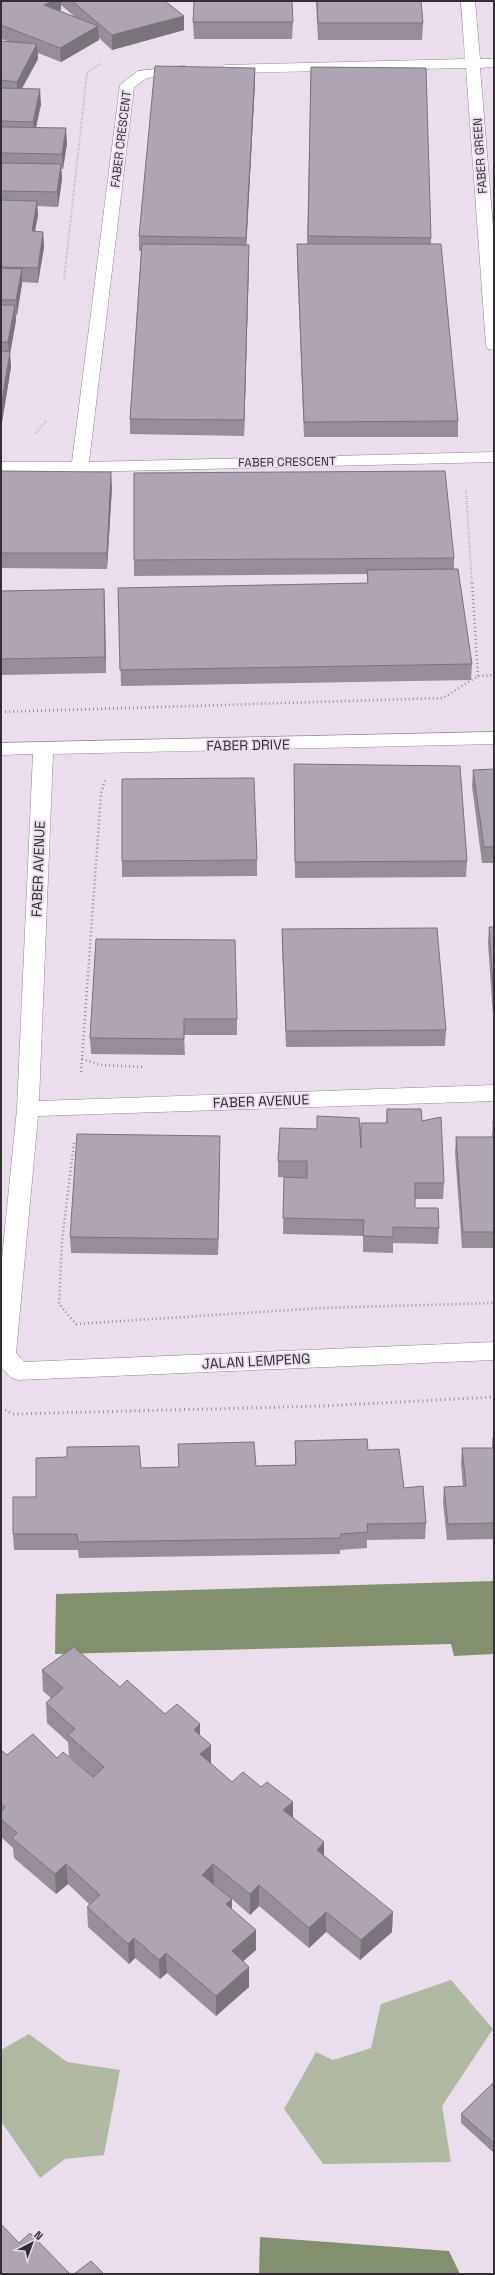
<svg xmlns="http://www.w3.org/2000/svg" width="495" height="2275" font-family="'Space Grotesk',sans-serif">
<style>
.green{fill:#afb9a1}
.water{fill:#83906d}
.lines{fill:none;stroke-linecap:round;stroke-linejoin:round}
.street-casing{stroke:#938794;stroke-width:1}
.path-far2{stroke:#978d98;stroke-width:2;stroke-dasharray:0.5 2;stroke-linecap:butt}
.path-far1{stroke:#978d98;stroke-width:2.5;stroke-dasharray:1 3;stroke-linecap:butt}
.path{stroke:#978d98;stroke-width:3;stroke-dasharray:1 3.5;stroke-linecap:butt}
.street{fill:#fff;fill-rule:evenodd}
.wall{fill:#968d98;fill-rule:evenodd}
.shaded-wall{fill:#7a737c}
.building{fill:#afa4b1;stroke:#7a737c}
.labels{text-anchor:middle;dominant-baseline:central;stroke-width:4;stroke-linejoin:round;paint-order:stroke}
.far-street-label{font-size:12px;fill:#332e34;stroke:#eaddec}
.street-label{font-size:14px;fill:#332e34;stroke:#eaddec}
</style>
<rect width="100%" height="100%" fill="#eaddec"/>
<path class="green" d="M451,1980L493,2029L442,2106L451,2162L323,2164L284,2109L316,2052L333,2060L371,2048L381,2004Z
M29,2034L67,2062L120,2070L104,2155L65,2159L40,2178L1,2121V2050Z"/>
<path class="water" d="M494,1581V1654L454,1656L451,1644L55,1654L56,1594Z
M260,2237L449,2251L460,2274H259Z"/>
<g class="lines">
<g class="street-casing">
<path id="street" d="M461,1H475L480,59H494V67L480,68L494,239V350L488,349L486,345L466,68L225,73L218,69L225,65L465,59Z
M185,66L192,70L190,73L147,78L134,87L89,462L494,452V462L80,472H1V462H72L120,85L138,71Z
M494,732V744L53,754L39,1101L494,1085V1101L38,1116L16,1353L24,1362L494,1342V1360L18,1380L10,1377L1,1367V1268L17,1109L33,754L1,755V743Z"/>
</g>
<path class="path-far2" d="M64,279L87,73L100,64
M36,433L47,420
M466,491L472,584"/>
<path class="path-far1" d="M472,583L478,676
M1,712L443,698L478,676L494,675
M82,1059L101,1065L144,1067
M81,1072L101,794L105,780
M74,1143L62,1241L59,1304L76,1324L321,1308L494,1303"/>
<path class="path" d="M1,1408L13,1414L324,1406L494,1397"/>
<use href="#street" class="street"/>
</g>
<path class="wall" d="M1,1H165L184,30L112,50L99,38V40L61,62L38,53V59L22,89L41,104L36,127L67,143L63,169H61L62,179L58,207L37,206L38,215L35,231L43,232L44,247L38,283L22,282L17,315H15L16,320L10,354L11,367L1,428V41H8L1,39ZM61,5L75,17L60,11L61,10Z
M316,1H421L423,23L422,40H318Z
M193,22H293L292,39H194Z
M311,67L431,238V244L458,421V437H304L297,259V244H307Z
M255,68V82L246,245L249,260L244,436L130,434V419L141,251H139V236Z
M1,471L112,487L107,569L1,568Z
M454,558V569L472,664L471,680L121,686L118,588L367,583V574L134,576V560Z
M104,589L106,673L1,675V591Z
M294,764L467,861L466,877L295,878Z
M494,769V863H482L472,786L473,770Z
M257,860V876L122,877V861Z
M489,927H494V1031L488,943Z
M282,929L446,1030L445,1046L286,1047L282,945Z
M96,939L237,1019V1035H184L185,1055L91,1054L90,1038Z
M387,1109L422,1121L444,1183L443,1199H415V1208L439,1228L438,1244L393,1243V1253L363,1252V1236L283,1234L284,1177L306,1178L278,1177V1161L360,1132L361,1123H386Z
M493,1121H494V1248H462L455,1153L456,1137H492Z
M220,1152L218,1255L71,1253L70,1237Z
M493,1437H494V1539L447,1540L443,1503L444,1487L463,1486L461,1464L462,1448H492Z
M295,1441L368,1450L404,1488L426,1523L425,1539L367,1540V1548L340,1550V1554L79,1558L78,1550H14L13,1534L36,1497L141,1468L179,1467L178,1444L256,1466L295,1465Z
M42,1670L120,1687L165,1714L200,1736L211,1745V1764L232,1782L261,1787L293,1802V1817L324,1856L392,1932L360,1960L326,1932L309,1948L259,1906L250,1915L232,1899V1909L256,1950L243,1961L249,1987L216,2016L167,1973L160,1979L135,1958L129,1964L88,1927L87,1907L89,1904L68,1884L56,1894L14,1858L13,1848L1,1837V1750L7,1755L57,1758L86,1771L69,1756L68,1742L47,1723L46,1703L51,1698L43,1691Z
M494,2082V2153L461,2123V2114Z"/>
<path class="shaded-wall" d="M52,1H61V10L45,19L44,5Z
M184,16V30L112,50V35Z
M98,26L99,40L61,62L60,48Z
M37,44L38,59L17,96V82Z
M255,68V82L246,253V238Z
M40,89L41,104L34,137L33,122Z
M66,128L67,143L63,169L62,154Z
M61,164L62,179L58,207L57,192Z
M37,201L38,215L32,246V231Z
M43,232L44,247L38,283V268Z
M249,245V260L244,436V420Z
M22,269V284L17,315L16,300Z
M15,305L16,320L10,354L11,367L1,428V407L9,355L8,342Z
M111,472L112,487L107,569V553Z
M104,589L105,605L106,673L105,657Z
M220,1136V1152L218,1255V1239Z
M200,1724V1745L194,1730Z
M211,1745V1765L200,1754Z
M293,1802V1822L283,1810Z
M324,1842V1863L317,1850Z
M66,1864L68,1884L56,1894L55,1874Z
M213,1864L214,1884L202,1875Z
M259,1885V1906L250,1915V1894Z
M232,1899V1919L226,1904Z
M326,1912V1932L309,1948V1928Z
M393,1912L392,1932L360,1960L361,1940Z
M256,1930V1950L232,1971V1951Z
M134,1938L135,1958L129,1964L128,1944Z
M166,1953L167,1973L160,1979L159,1960Z
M249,1967V1987L216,2016V1996Z"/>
<path class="building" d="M1,1H52L44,5L98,26L60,48L1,25Z
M72,1H165L184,16L112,35Z
M194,1H292L293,22H193Z
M317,1H421L423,23H318Z
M1,41L37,44L17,82L1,80Z
M155,66L255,68L246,238L139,236Z
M311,67L426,68L431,238L308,236Z
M1,88L40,89L33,122L1,121Z
M1,127L66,128L62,154L1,153Z
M1,163L61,164L57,192L1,191Z
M1,200L37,201L32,231L43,232L38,268L1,267Z
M142,244L249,245L244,420L130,419Z
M297,244H441L458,421L304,422Z
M1,268L22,269L16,300H1Z
M1,305H15L8,342H1Z
M1,351L10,352L1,407Z
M1,471L111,472L107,553H1Z
M445,471L454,558L134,560V473Z
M458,569L472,664L120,670L118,588L368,583L367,570Z
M104,589L105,657L1,659V591Z
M294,764L460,766L467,861L295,862Z
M494,769V847H484L473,770Z
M254,778L257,860L122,861V779Z
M489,927H494V1000Z
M437,928L446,1030L286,1031L282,929Z
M96,939L235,940L237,1019H184V1039L90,1038Z
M387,1109H421L422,1121L441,1117L444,1183H415V1208H438L439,1228L393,1227V1237L363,1236L364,1220L283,1218L284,1177L307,1178V1161H278L280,1128L317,1129V1116L359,1118L361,1148V1123H387Z
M493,1121H494V1132Z
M77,1134L220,1136L218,1239L70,1237Z
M456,1137H494V1232H463Z
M493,1437H494V1523L448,1524L444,1487L466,1486L462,1448H493Z
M367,1439L368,1450L399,1449L404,1488L423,1486L426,1523L367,1524L368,1532L341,1534L340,1538L78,1542L77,1534H13V1497H36V1458L67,1457V1447L139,1446L141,1468L179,1467L178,1444L254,1442L256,1466L296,1465L295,1441Z
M74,1647L120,1687L127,1680L165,1714L177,1704L200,1724L194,1730L211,1745L200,1754L232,1782L243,1772L261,1787L267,1782L293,1802L283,1810L324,1842L317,1850L393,1912L361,1940L326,1912L309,1928L259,1885L250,1894L213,1864L202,1875L232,1899L226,1904L256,1930L232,1951L249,1967L216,1996L166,1953L159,1960L134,1938L128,1944L87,1907L100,1895L66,1864L55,1874L12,1838L17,1833L1,1819V1812L5,1807L1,1803V1750L7,1755L33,1734L57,1758L63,1752L93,1777L104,1767L68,1735L75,1729L46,1703L63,1688L42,1670Z
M494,2082V2143L461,2114Z
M1,2224L19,2243L30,2233L70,2274H1Z
M91,2261L104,2274H74Z"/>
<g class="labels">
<g class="far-street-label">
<text transform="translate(121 139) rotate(-83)">FABER CRESCENT</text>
<text transform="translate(480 156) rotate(-94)">FABER GREEN</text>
<text transform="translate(287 462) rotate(-1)">FABER CRESCENT</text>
</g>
<g class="street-label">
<text transform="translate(248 745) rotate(-1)">FABER DRIVE</text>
<text transform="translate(38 869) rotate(-88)">FABER AVENUE</text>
<text transform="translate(261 1101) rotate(-2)">FABER AVENUE</text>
<text transform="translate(256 1361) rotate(-3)">JALAN LEMPENG</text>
</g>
</g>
<rect width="495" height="2275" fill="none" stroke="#332e34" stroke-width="4"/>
<g transform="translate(32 2243) rotate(41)" stroke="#eaddec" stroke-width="3" paint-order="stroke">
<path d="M0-3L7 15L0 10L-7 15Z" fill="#332e34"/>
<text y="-6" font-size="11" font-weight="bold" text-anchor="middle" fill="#332e34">N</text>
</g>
</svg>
